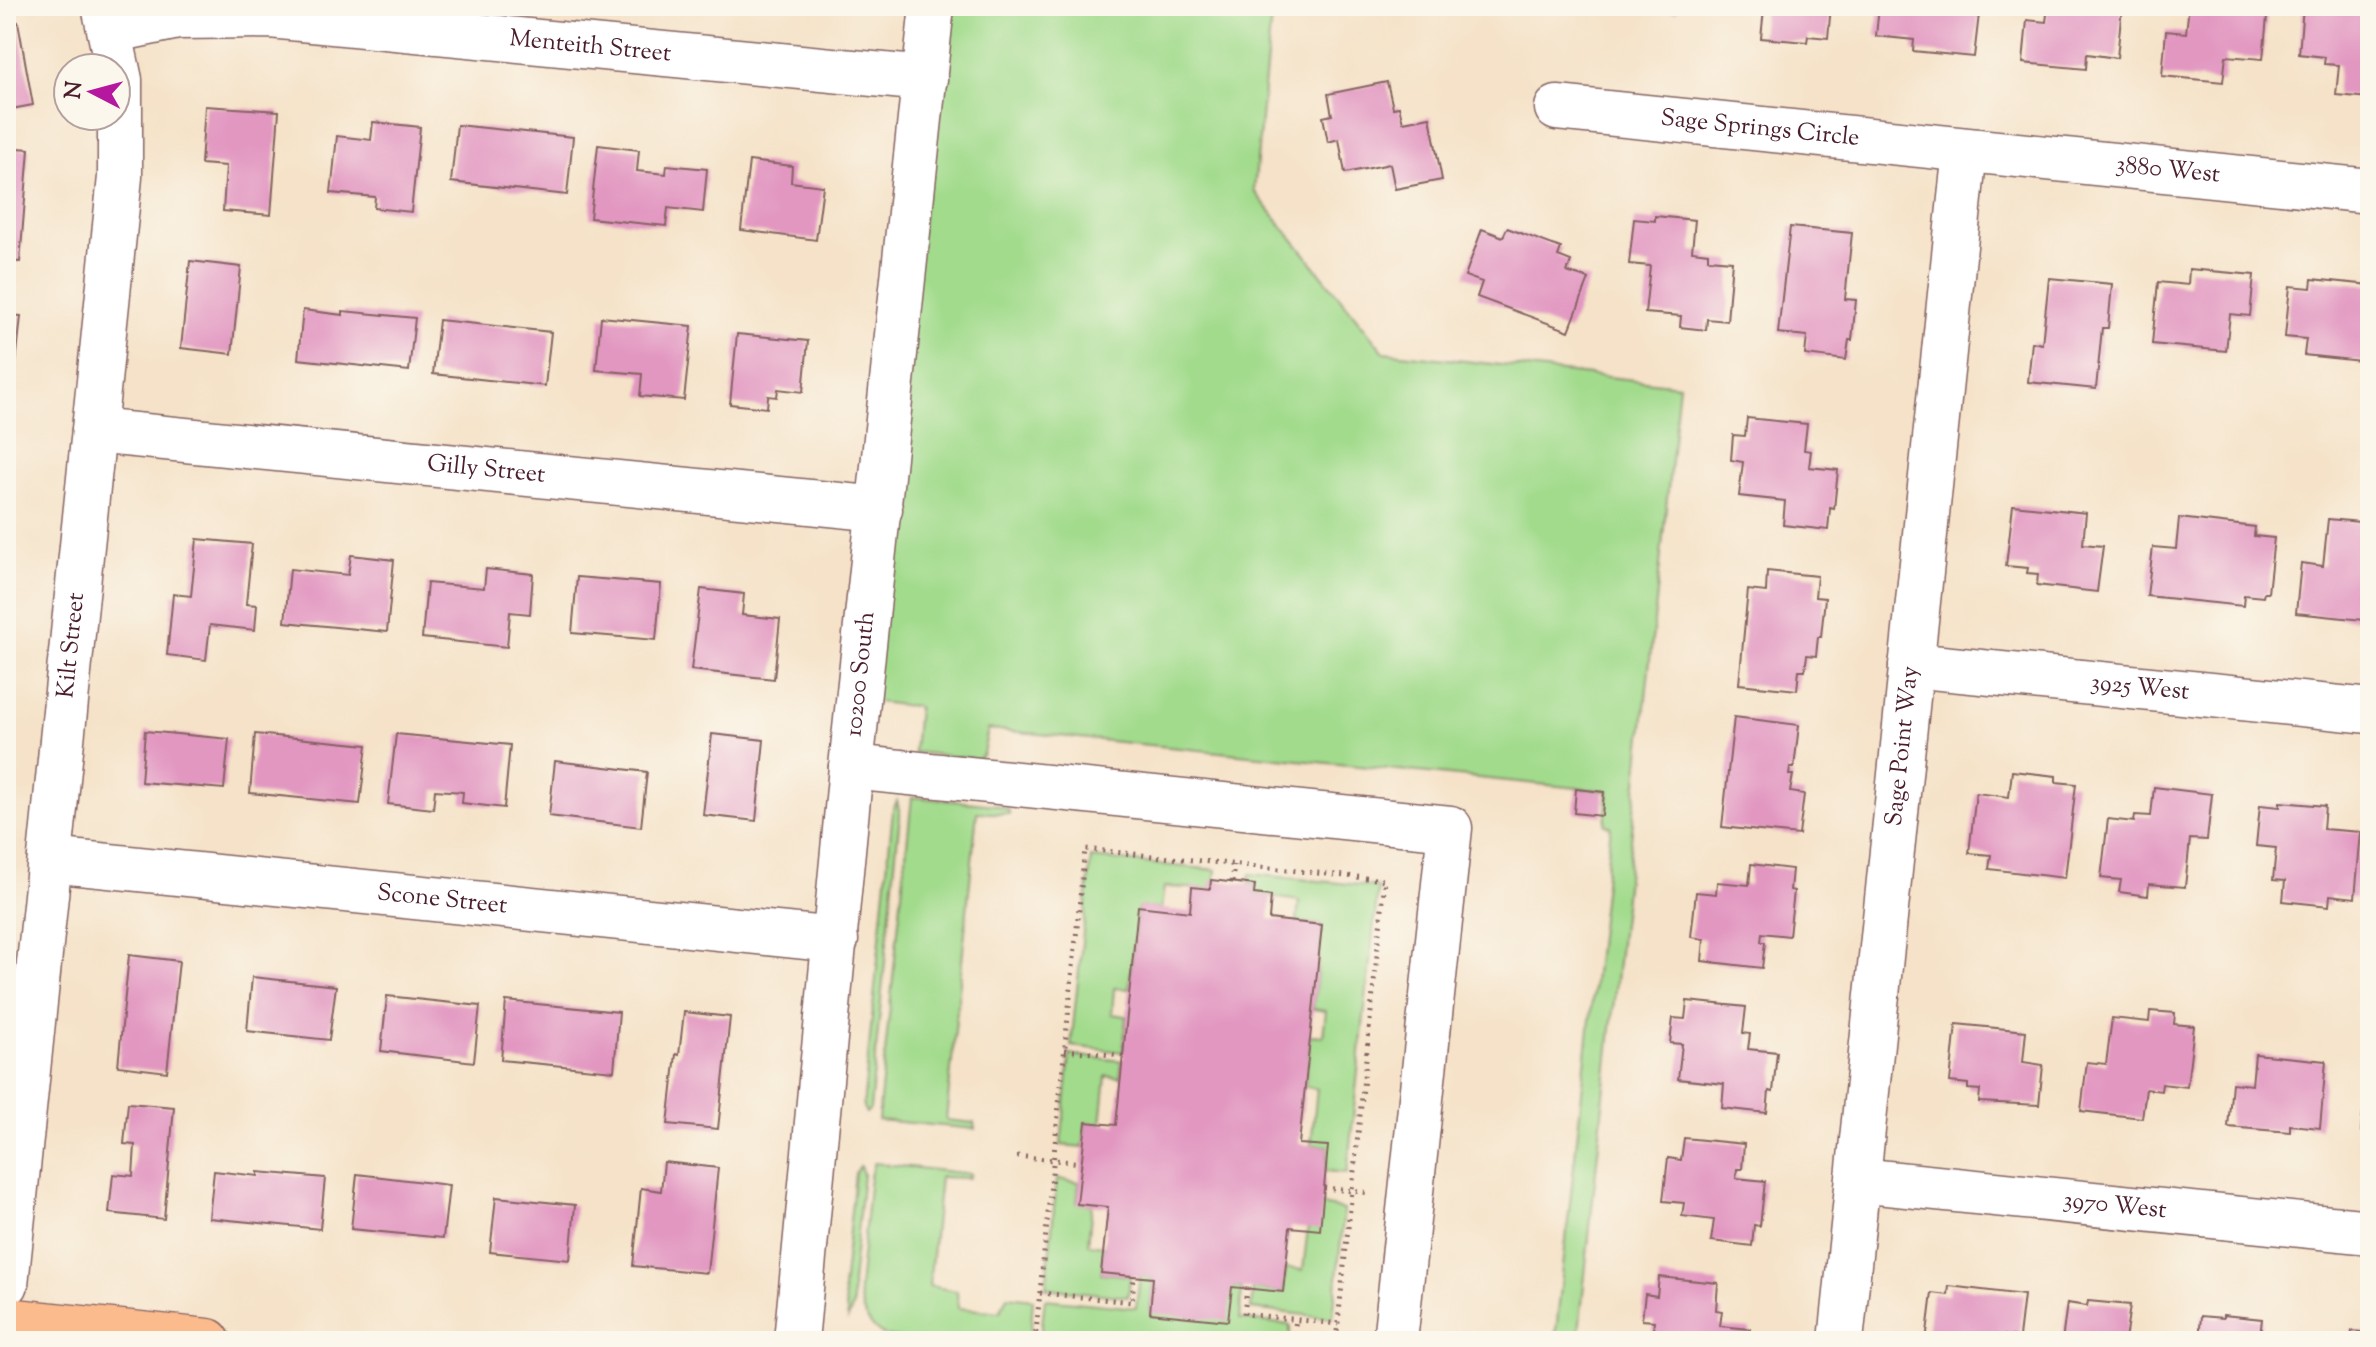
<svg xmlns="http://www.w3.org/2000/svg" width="2376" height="1347" font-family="'Sorts Mill Goudy',serif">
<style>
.green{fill:#a3db8d;stroke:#767d5c;stroke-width:2}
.building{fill:#e297c1}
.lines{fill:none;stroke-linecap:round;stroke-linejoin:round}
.minor-casing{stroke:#866362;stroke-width:47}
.major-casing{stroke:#866362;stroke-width:47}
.path{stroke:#866362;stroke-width:5;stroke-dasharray:2 6;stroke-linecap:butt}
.minor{stroke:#fff;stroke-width:44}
.major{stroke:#fbbb8c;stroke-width:44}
.labels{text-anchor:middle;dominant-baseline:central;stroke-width:6;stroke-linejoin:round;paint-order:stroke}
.street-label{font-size:24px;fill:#4a1f2b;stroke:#fbf7ec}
</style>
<rect width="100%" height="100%" fill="#fbf7ec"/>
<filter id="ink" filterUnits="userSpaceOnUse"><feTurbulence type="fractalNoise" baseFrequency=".0125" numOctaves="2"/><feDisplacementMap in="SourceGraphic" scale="16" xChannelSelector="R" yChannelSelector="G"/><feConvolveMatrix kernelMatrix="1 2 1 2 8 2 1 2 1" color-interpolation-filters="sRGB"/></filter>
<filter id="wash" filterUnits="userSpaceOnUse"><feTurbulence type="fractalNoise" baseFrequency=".006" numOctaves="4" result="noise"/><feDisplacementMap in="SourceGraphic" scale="32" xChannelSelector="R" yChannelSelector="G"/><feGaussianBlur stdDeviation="1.8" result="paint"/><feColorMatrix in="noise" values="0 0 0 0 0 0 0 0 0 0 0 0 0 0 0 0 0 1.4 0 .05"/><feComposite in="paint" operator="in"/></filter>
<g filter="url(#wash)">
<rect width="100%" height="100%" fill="#f5e2c8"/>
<path class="green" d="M946,6H1272L1254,191L1384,352L1679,385L1578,1341H1555L1611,826L1605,825L1608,791L988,729L983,754L978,759L914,752L918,707L869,701Z
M912,797L996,805L1009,810V814L977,812L946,1120L974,1123L975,1129L878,1120Z
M897,801L900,814L870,1109L866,1113L863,1107L893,810Z
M1091,858L1216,870L1215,881L1210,889L1164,887L1161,909L1138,907L1129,989L1114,988L1112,1014L1126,1016L1123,1052L1071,1046Z
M1250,874L1378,887L1347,1173L1326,1171L1328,1146L1311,1145L1317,1089L1305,1086L1310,1035L1323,1036L1326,1011L1313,1009L1322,925L1297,922L1299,901L1254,894L1255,885L1249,884Z
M1070,1055L1122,1061L1120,1077L1106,1076L1101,1124L1086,1122L1083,1147L1061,1145Z
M874,1163L971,1174L969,1178L940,1177L929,1286L957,1291L958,1308L1000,1312L1007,1296L1033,1299L1030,1341C1000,1341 901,1346 880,1333C865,1323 860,1307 859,1290L870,1176Z
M860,1166L863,1174L852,1283L853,1305L848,1319L843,1289L855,1173Z
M1057,1179L1079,1182L1077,1203L1092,1205L1088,1244L1104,1246L1101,1273L1130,1276L1128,1297L1046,1288Z
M1322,1205L1344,1210L1333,1318L1251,1309L1253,1289L1283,1292L1286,1268L1303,1270L1308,1228Z
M1140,1276L1153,1278L1150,1313L1232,1287L1242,1288L1240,1319L1290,1325V1341H1040L1045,1299L1136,1308Z"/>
<g id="blocks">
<path class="building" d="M1637,6H1677V12L1637,8Z
M1756,6H1831L1828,38L1808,36L1807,42L1761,38L1764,9Z
M1879,6H1960V12L1979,14L1974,57L1913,51L1914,40L1876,36Z
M2048,6H2122L2117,58L2087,54L2086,69L2023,63L2027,20L2046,22Z
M2189,6H2268L2263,59L2226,56L2223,82L2162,76L2166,31L2186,33Z
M2303,6H2370V98L2336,95L2339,65L2324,64L2325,57L2299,54Z
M18,22L33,105L6,110V24Z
M1387,82L1393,108L1399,107L1403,122L1430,117L1442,180L1395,189L1390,164L1345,173L1339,139L1328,142L1323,117L1332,115L1328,94Z
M205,106L279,111L271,215L223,211L226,166L201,164Z
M373,122L420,127L411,212L374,208L375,197L331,193L337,136L371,140Z
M457,125L573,137L567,195L451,182Z
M598,145L639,150L637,171L666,174L667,165L707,169L703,212L668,208L666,226L590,218Z
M6,147L29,149L20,262L6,261Z
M749,161L792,166L791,182L823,186L816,240L741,230Z
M1655,216L1695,220L1692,251L1708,253V259L1732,261L1727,321L1707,319L1706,330L1680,327L1681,316L1645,313L1650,266L1629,264L1634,219L1655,221Z
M1790,227L1852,233L1845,299L1856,300L1852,340H1849L1846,360L1805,355L1807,336L1778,333Z
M1507,228L1561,248L1558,256L1571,261L1567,272L1589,279L1569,331L1477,297L1482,282L1465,276L1482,229L1503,237Z
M190,261L241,267L232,354L181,348Z
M2189,269L2254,275L2250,316L2230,314L2226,351L2152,344L2158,282L2188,285Z
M2049,278L2112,284L2108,328H2102L2096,389L2028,382L2032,342L2042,344Z
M2312,279L2370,285V362L2304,355L2306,339L2285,337L2290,286L2311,288Z
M303,310L343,315V311L415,318L409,371L298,359Z
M6,315L21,316L12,401L6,400Z
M601,317L692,326L684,400L640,396L642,374L596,370Z
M439,320L551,332L545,386L433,374Z
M737,334L808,341L803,392L778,389L777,397L768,396L767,408L730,404Z
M1747,418L1807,424L1804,450L1811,451L1809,467L1838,470L1834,509L1830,508L1828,530L1783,525L1785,501L1739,496L1743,462L1731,460L1733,435L1745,436Z
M2013,505L2086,513L2083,544L2103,546L2097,592L2037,585L2038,574L2027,573L2028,568L2006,566Z
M2179,518L2255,527L2254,536L2274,538L2268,593H2264L2263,597L2244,595L2243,606L2147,596L2153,547L2176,549Z
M2328,519L2360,522L2359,530L2370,531V595H2366L2363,620L2296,613L2301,563L2323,566Z
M197,539L252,544L246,604L257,605L255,630L210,625L206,660L167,655L173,594L191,596Z
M351,555L394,560L387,632L285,622L290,569L348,575Z
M486,569L533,574L530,614L510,612L507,647L422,638L427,583L484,588Z
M1767,571L1817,576L1815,597L1825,598L1821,637H1818L1816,656L1807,655L1805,670H1799L1797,690L1739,684L1748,590L1766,592Z
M577,577L661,584L656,640L572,633Z
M701,589L744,594L742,615L780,619L774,679L691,670Z
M1734,717L1799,725L1794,768H1790L1789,775H1793L1790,792L1804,794L1799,835L1722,827Z
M145,731L229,739L224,789L141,782Z
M255,734L367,745L360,804L250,793Z
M396,734L510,745L504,808L462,803L463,792L435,790L433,809L388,804Z
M712,734L764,740L756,821L703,815Z
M555,761L647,772L641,827L549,816Z
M2012,771L2056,776V782L2076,784L2065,878L1989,869L1991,855L1969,853L1976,793L2009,797Z
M2154,787L2212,794L2207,840L2190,839L2185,887L2149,884L2148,896L2119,892L2121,880L2101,878L2108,819L2134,822L2135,815L2151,816Z
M1576,789L1604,792L1602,816L1574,813Z
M2280,802L2325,806L2323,829L2361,832L2355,898L2330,895L2329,906L2283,901L2285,881L2273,880L2276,848L2256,846L2260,805L2280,807Z
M1751,864L1792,869L1790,890L1794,891L1789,936L1762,933L1761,942H1765L1762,968L1702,961L1704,939L1691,937L1696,892L1716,894L1717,882L1749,885Z
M1211,880L1255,885L1254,894L1271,896L1269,919L1322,925L1299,1144L1328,1146L1320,1230L1290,1227L1283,1292L1232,1287L1228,1321L1150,1313L1153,1278L1101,1273L1108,1207L1077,1204L1086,1122L1116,1125L1138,906L1190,912L1192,887L1210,889Z
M129,955L179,961L167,1072L118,1066Z
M252,977L336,986L329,1040L247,1031Z
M387,996L480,1006L474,1062L381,1051Z
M506,1001L619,1012L614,1071L501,1060Z
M1687,1001L1746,1007L1743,1033L1750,1034L1748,1049L1777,1052L1773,1092L1769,1091L1767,1113L1722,1108L1724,1084L1678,1079L1682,1044L1670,1043L1673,1018L1685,1019Z
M2150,1011L2175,1013L2174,1024L2194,1026L2187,1087L2162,1084L2161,1091L2146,1089L2142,1118L2081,1111L2087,1062L2106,1064L2112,1018L2149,1022Z
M684,1012L730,1017L718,1129L668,1124L676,1054L679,1055Z
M1956,1024L2026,1031L2023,1062L2043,1065L2039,1105L1979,1102L1980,1090L1968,1089V1084L1950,1082Z
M2255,1054L2326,1061L2320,1128L2290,1125V1132L2228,1127L2232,1083L2252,1085Z
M2368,1063H2370V1132L2361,1131Z
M128,1103L174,1107L164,1219L109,1213L113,1174L133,1176L135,1145L124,1144Z
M1684,1138L1744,1144L1742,1169H1737L1736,1178L1765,1181L1760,1226L1754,1225L1752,1246L1711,1241L1714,1220L1682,1216L1684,1203L1663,1201L1668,1158L1681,1160Z
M664,1162L718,1168L707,1273L633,1266L641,1188L661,1191Z
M214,1171L258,1176V1172L325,1178L320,1229L209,1218Z
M357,1174L449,1185L443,1238L351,1229Z
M496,1197L575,1205L570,1260L490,1252Z
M1659,1277L1718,1283L1716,1310L1722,1311L1720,1326L1750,1329L1748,1341H1652L1654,1321L1642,1320L1645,1294L1657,1296Z
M1949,1286L2024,1295L2019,1337L2001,1335V1341H1926L1932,1293L1948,1295Z
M2088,1301L2130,1305L2125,1341H2062L2067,1303L2087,1306Z
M2223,1315L2262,1319L2260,1337L2269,1338L2270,1334L2313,1339V1341H2199L2201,1316L2223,1318Z
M2352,1331L2370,1333V1341H2351Z"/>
</g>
</g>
<g filter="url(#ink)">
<use href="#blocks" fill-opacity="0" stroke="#866362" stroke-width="2"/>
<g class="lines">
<g class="minor-casing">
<g id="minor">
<path id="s1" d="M111,31L178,17L270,16L925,79"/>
<path id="s2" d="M1557,108L2370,191"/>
<path id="s3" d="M94,431L880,509"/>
<path id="s4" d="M1911,665L2370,711"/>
<path d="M851,767L1450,828L1395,1341"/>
<path id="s5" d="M50,860L836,940"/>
<path id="s6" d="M1858,1180L2370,1232"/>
<path id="s7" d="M6,1284L120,177V80L104,6"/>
<path id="s8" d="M796,1341L851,767L932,6"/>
<path id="s9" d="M1841,1341L1965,150"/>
</g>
</g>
<g class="major-casing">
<path id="major" d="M6,1320L208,1341"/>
</g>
<path class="path" d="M1232,882L1234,865
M1065,1050L1122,1056
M1017,1156L1081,1163
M1324,1188L1371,1193
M1247,1288L1244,1314L1338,1324
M1040,1293L1132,1302L1134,1276
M1035,1341L1085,849L1385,880L1336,1341
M1293,1341L1296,1319"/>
<use href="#minor" class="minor"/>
<use href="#major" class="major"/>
</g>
</g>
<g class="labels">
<g class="street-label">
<text stroke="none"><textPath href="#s1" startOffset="482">Menteith Street</textPath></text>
<text stroke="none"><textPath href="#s2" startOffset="204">Sage Springs Circle</textPath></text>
<text stroke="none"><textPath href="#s2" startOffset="614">3880 West</textPath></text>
<text stroke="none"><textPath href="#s3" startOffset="394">Gilly Street</textPath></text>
<text stroke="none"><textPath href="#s7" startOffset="642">Kilt Street</textPath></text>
<text stroke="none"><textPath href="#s8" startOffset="670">10200 South</textPath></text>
<text stroke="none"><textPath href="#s4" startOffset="230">3925 West</textPath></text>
<text stroke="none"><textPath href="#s9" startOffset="598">Sage Point Way</textPath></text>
<text stroke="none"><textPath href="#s5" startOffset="394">Scone Street</textPath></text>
<text stroke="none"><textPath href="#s6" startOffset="258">3970 West</textPath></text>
</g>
</g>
<rect width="2376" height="1347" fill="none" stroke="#fbf7ec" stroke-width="32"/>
<g transform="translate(92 92) rotate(276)"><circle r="38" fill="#fbf7ec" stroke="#b4a19f" stroke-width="2"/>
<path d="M0-6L14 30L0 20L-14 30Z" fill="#b5179e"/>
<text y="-12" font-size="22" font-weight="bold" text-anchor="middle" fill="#4a1f2b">N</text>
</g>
</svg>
